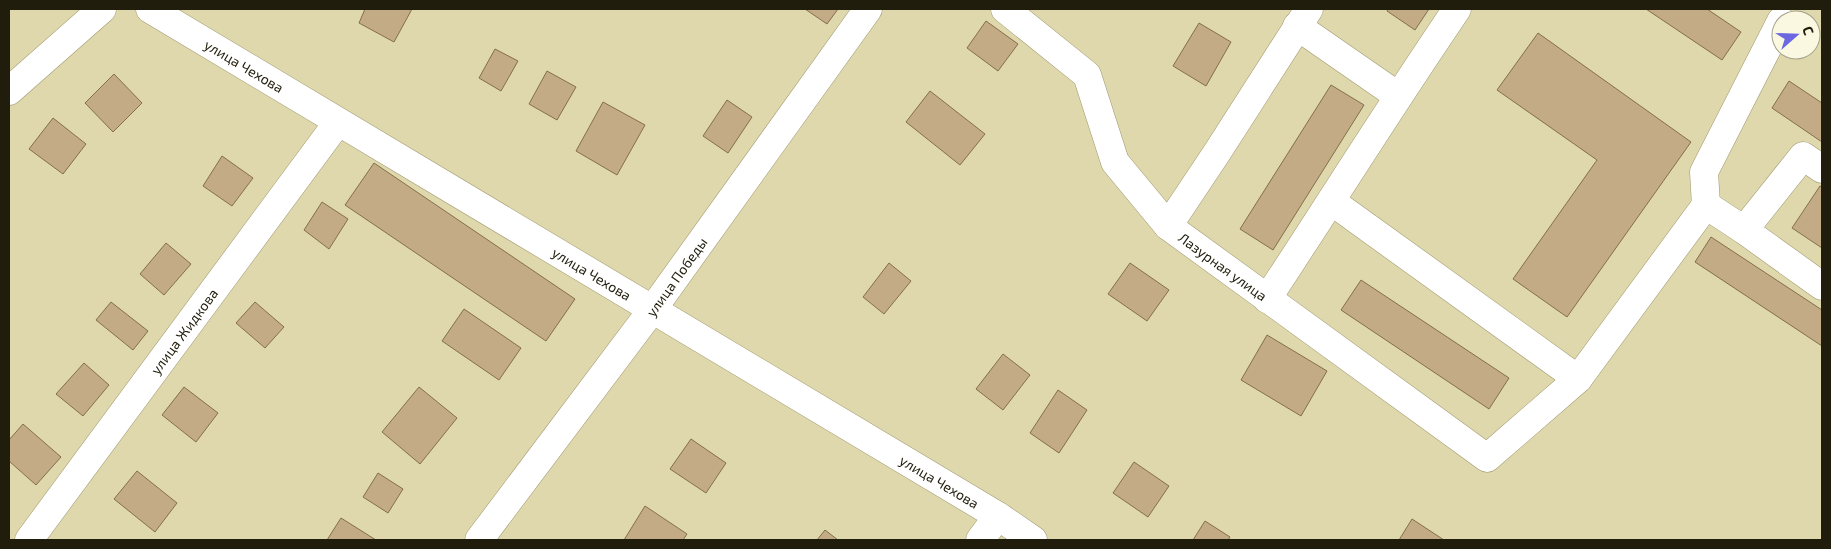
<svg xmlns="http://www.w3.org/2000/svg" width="1831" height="549" font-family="'Exo 2',sans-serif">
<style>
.building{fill:#c2ab85;stroke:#846f4b}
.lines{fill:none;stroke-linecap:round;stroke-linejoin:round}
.minor-casing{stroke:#a0996f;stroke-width:29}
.minor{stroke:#fff;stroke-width:28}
.labels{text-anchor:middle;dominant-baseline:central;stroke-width:4;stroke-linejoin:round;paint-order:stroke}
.street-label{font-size:14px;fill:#201d0c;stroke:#fbf8e2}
</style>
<rect width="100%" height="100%" fill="#ded8ac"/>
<path class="building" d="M365,9H412L394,42L359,23Z
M805,9H838L827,24Z
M1388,9H1429L1415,30L1387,11Z
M1646,9H1707L1741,32L1722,60Z
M986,21L1018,44L998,71L967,48Z
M1199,23L1231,42L1206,86L1173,66Z
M1538,33L1691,142L1567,317L1513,279L1597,160L1497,90Z
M495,49L518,61L501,91L479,78Z
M547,71L576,87L557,120L529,104Z
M114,74L142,103L113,132L85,103Z
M1789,81L1822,103V142L1772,108Z
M1331,85L1364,105L1273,250L1240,229Z
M930,91L985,134L960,165L906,122Z
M727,100L752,117L728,153L703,136Z
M603,102L645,125L617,175L576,151Z
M53,118L86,144L63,174L29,149Z
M222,156L253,178L232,206L203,186Z
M374,163L575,299L546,341L345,205Z
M1820,186L1822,187V248L1792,228Z
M322,202L348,219L329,249L304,230Z
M1711,237L1822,310V346L1695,262Z
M166,243L191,264L164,295L140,274Z
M889,263L911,281L884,314L863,297Z
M1130,263L1169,290L1147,321L1108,294Z
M1361,280L1509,378L1489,409L1341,310Z
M111,302L148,331L133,350L96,320Z
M255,302L284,327L265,348L236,323Z
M464,309L521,348L499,380L442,341Z
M1267,335L1327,371L1301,416L1241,380Z
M1003,354L1030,375L1003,410L976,389Z
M84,363L109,385L83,416L56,394Z
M184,387L218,413L196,442L162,415Z
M419,387L457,418L420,464L382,432Z
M1058,390L1087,410L1059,453L1030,433Z
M23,424L61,457L36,485L9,461V440Z
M691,439L726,463L706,493L670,469Z
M1134,462L1169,486L1148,517L1113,493Z
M137,471L177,503L155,532L114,499Z
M378,473L403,489L388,513L363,497Z
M645,506L687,534L683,540H624Z
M341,518L376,540H327Z
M1412,519L1444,540H1399Z
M1205,521L1230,537L1228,540H1193Z
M825,530L838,540H817Z"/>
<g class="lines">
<g class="minor-casing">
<g id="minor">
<path id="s1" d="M150,9L998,516L1033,540"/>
<path id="s2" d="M1005,9L1087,75L1115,162L1168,226L1487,458L1578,379L1706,205L1744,230L1822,286"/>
<path d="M1297,26L1398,96"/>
<path d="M9,91L102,9"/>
<path d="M1331,201L1578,379"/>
<path d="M1706,205L1704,172L1781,21"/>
<path d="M1168,226L1218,151L1309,9"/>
<path d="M1744,230L1803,156L1822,169"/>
<path d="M1267,299C1331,202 1392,104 1457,9"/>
<path id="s3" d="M29,540L338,122"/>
<path id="s4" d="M479,540L652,310L868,9"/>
<path d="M980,540L998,516"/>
</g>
</g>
<use href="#minor" class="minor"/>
</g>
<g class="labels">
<g class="street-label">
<text stroke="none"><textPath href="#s1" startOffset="110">улица Чехова</textPath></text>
<text stroke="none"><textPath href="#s2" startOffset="348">Лазурная улица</textPath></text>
<text stroke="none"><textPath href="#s1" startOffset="515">улица Чехова</textPath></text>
<text stroke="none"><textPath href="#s4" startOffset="329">улица Победы</textPath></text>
<text stroke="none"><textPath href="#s3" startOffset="260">улица Жидкова</textPath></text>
<text stroke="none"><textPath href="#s1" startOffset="920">улица Чехова</textPath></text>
</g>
</g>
<rect width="1831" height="549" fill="none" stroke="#201d0c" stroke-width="20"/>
<g transform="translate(1796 35) rotate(70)"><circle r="24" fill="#fbf8e2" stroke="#a3a08c"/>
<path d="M0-4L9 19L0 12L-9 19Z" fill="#6b68e2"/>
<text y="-8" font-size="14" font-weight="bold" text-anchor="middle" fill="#201d0c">С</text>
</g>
</svg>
